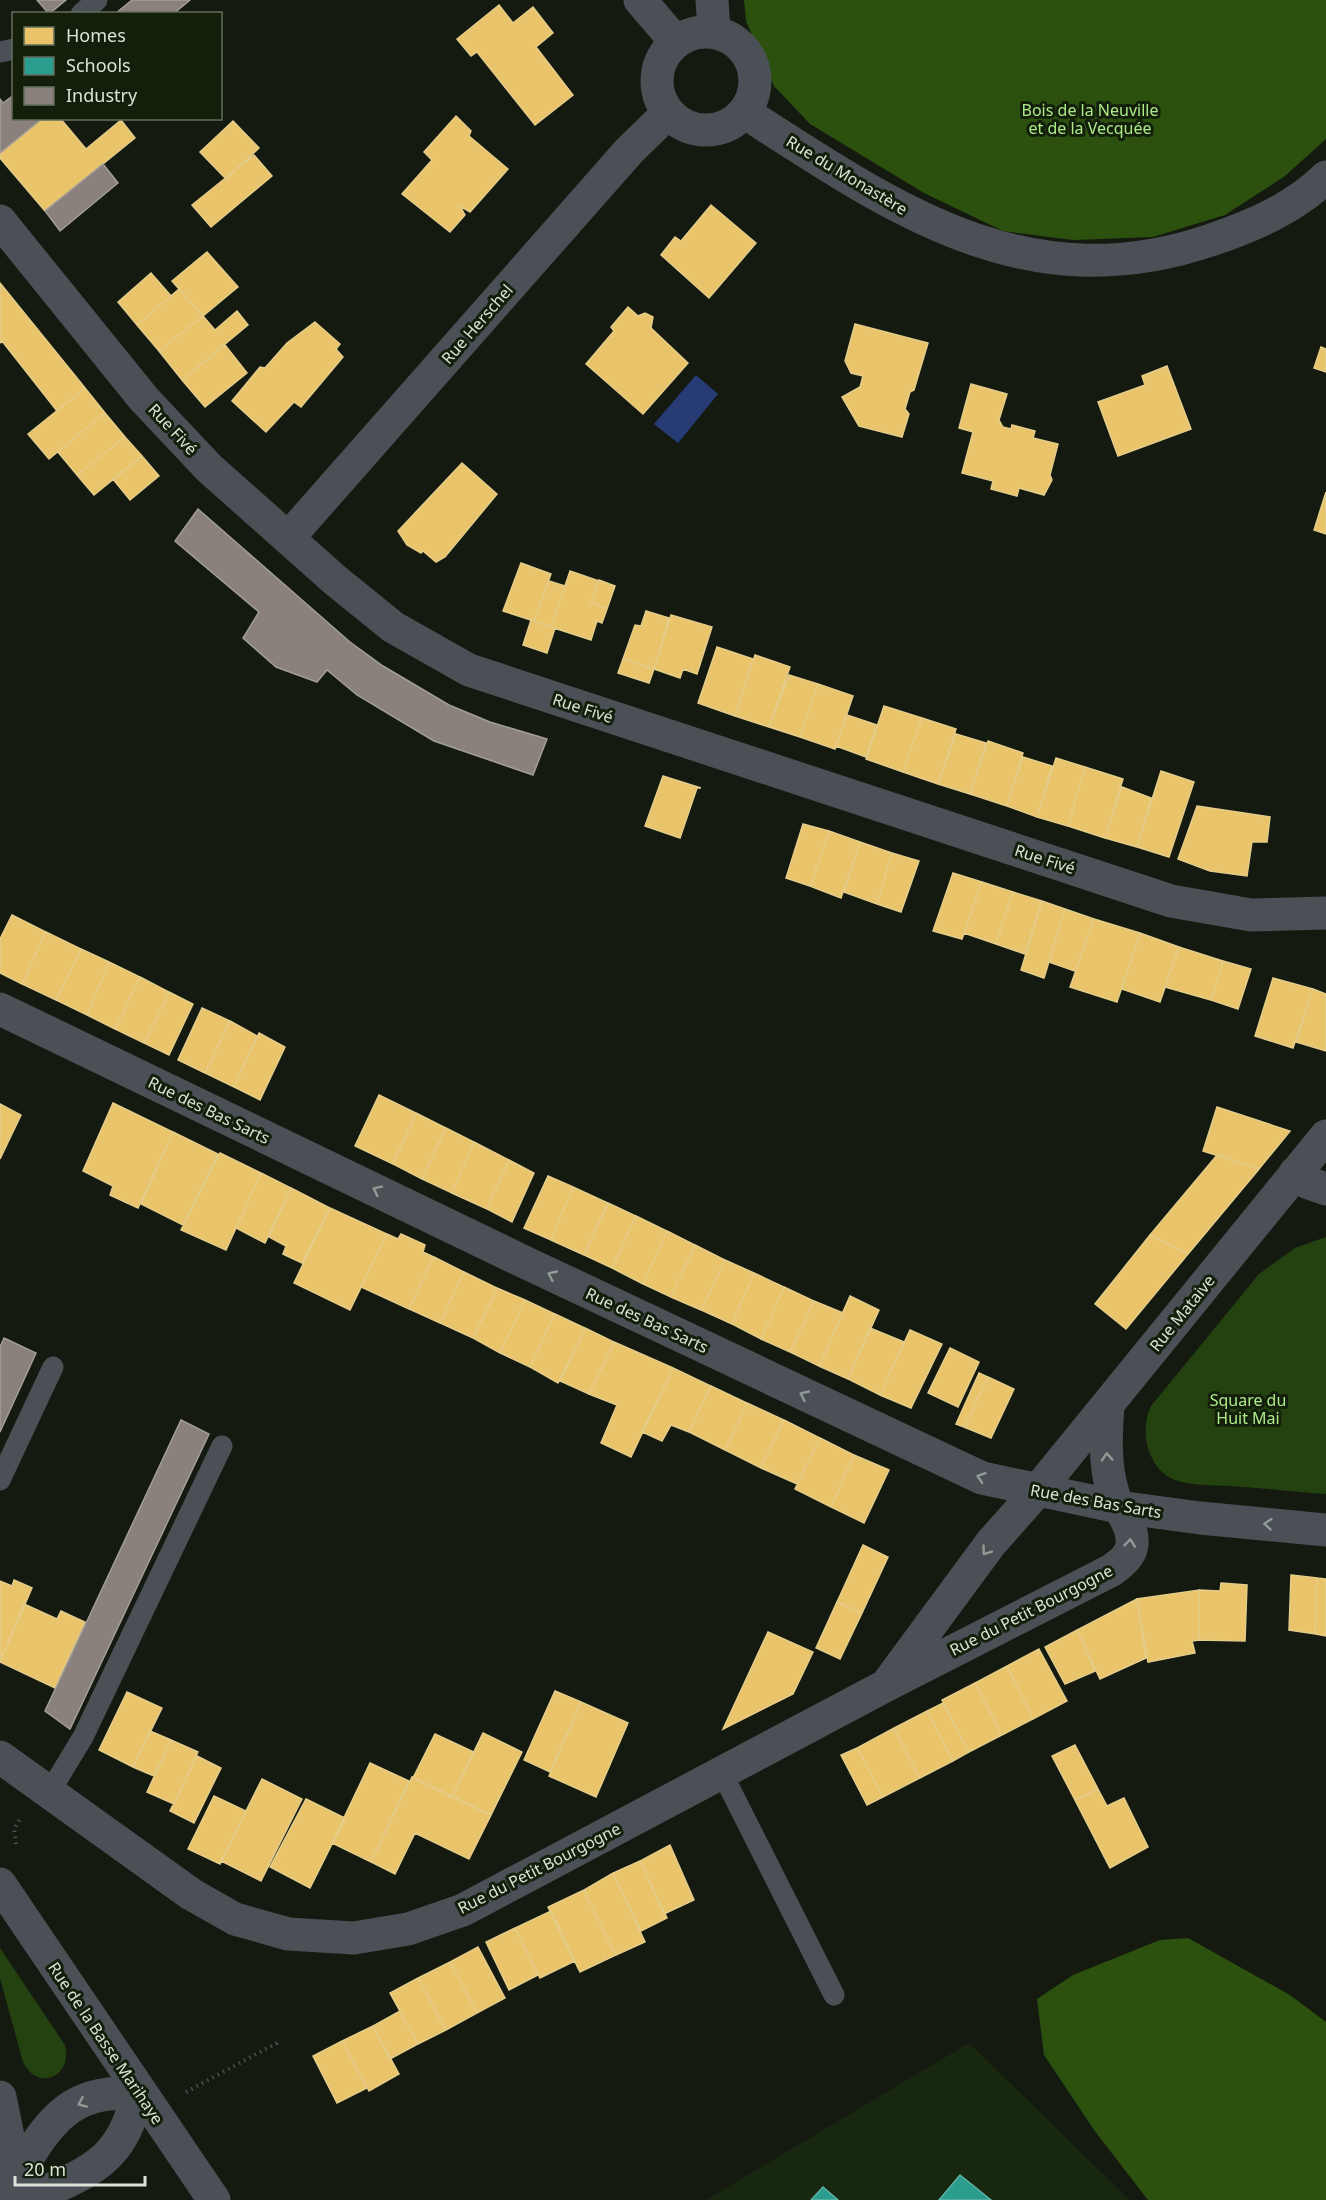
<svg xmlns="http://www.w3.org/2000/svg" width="1326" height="2200" font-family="'Noto Sans',sans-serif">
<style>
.built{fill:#182710}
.green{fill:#244110}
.forest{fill:#2c510e}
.water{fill:#273b75}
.homes{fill:#e9c46a;stroke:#e4cd8a;stroke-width:1.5}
.schools{fill:#2a9d8f;stroke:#5fb2a4;stroke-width:1.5}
.industry{fill:#8a817c;stroke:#a29e97;stroke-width:1.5}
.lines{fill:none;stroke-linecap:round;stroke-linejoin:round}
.path{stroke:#4a5051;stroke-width:4;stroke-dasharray:1.5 4.5;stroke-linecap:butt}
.service{stroke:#4a5056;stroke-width:21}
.minor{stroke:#4a5056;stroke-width:33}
.tertiary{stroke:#4a5056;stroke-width:33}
.oneway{stroke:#929a96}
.labels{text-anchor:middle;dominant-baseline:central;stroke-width:6;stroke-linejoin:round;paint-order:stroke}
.park-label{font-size:16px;fill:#acea88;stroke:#131f0b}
.street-label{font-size:16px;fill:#dae3d6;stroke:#131f0b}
</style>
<rect width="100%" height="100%" fill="#141a0f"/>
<path class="built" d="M969,2043L1130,2200H706Z"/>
<path class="green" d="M1326,1237V1494C1294,1492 1262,1488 1230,1486C1212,1485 1192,1486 1175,1480C1147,1469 1139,1430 1151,1406L1259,1274L1295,1248Z
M0,1948L65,2045C73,2077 37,2092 23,2062L0,1978Z"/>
<path class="forest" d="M744,0H1326V139L1285,176L1225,215L1153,237L1073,240L1003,231L924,193L810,124L774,86L746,21Z
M1188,1938L1290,1995L1326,2022V2200H1148L1094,2130L1044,2055L1037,1999L1073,1975L1160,1940Z"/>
<path class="water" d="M696,375L718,394L678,443L654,424Z"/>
<path class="homes" d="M499,5L513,23L533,7L553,33L536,47L573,95L535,125L477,52L471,56L457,39Z
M456,116L471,131L469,136L508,169L470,212L460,206L465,215L450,232L402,194L432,160L424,152Z
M43,118H60L86,149L121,120L135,138L45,211L0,158V153Z
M233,121L259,148L226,179L200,152Z
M254,155L272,176L211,227L192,205Z
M711,205L756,243L709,298L661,255L675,237L681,241Z
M207,252L238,287L203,316L172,281Z
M151,273L171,296L137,325L118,302Z
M0,283L85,388L57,411L2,341L0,343Z
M179,289L203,316L159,351L137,325Z
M628,307L638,316L645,313L653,317L651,328L688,363L643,414L586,364L614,331L611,327Z
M237,311L248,325L182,380L159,351L203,316L215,330Z
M315,322L340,344L336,349L343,357L301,407L294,402L266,432L232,401L260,367L265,368L287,343Z
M855,324L928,343L914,390L910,392L905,409L909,414L902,437L859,426L842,397L860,387L863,376L851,373L845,361Z
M225,345L247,373L205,407L182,380Z
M1321,347L1326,349V372L1314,368Z
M1167,366L1191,429L1118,456L1098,402L1145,385L1142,376Z
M971,384L1007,394L999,420L1003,427L1011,429L1012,425L1035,431L1033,438L1058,444L1050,475L1052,480L1044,495L1019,488L1017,496L991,489L993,481L962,473L973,432L959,428Z
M85,388L105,413L49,459L28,434Z
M105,413L125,437L77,475L58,452Z
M125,437L142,456L94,495L77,475Z
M142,456L159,476L130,500L113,479Z
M462,463L497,494L445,557L436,562L423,551L421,553L407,545L398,531Z
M1326,492V534L1314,530Z
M521,563L551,574L534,621L503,611Z
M570,571L599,581L591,603L607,609L602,623L597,621L591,640L551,627Z
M599,580L615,586L607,609L591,603Z
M549,581L565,586L551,627L534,621Z
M646,611L669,618L654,669L623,659L635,625L641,626Z
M671,615L712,627L697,674L683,669L680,678L654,669Z
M531,620L555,628L547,653L523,645Z
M717,647L753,659L735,716L698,703Z
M755,655L790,667L769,727L735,716Z
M623,659L654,669L649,683L618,673Z
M789,675L818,684L800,737L769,727Z
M818,684L853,696L835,749L800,737Z
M884,706L922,718L903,772L866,759Z
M847,715L877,725L866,757L836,746Z
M922,718L956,729L938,784L903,772Z
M956,734L986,743L970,794L938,784Z
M988,741L1023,753L1007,806L970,794Z
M1023,757L1052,766L1037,817L1007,806Z
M1056,758L1085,767L1068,826L1037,817Z
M1085,767L1123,779L1105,838L1068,826Z
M1161,771L1194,782L1169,857L1137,847Z
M663,776L701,788H697L680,838L645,826Z
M1122,787L1151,798L1137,847L1105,838Z
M1197,806L1270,817L1267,842H1252L1247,876L1210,871L1178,859Z
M803,824L829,831L810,886L786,878Z
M829,831L860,842L841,898L810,886Z
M860,842L892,853L877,904L844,892Z
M892,853L919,861L901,912L877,904Z
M953,873L982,882L962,939L933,931Z
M982,882L1013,892L996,944L964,933Z
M1013,892L1042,901L1025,954L996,944Z
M1042,901L1065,909L1044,978L1021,970Z
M1065,909L1094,919L1075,971L1049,962Z
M12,915L46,932L22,984L0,973V939Z
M1094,919L1140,933L1117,1002L1070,987Z
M46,932L81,949L56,1000L22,984Z
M1140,933L1179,947L1160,1002L1122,989Z
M1179,947L1223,961L1211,1000L1165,987Z
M81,949L109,962L87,1015L56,1000Z
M1223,961L1251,969L1238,1009L1211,1000Z
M109,962L140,977L115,1029L87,1015Z
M140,977L169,992L144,1043L115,1029Z
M1273,978L1313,989L1293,1048L1255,1036Z
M1313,989L1326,994V1051L1296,1042Z
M169,992L193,1004L169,1055L144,1043Z
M202,1008L230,1021L205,1073L178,1060Z
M230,1021L257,1036L234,1087L205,1073Z
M259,1033L285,1047L260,1100L234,1087Z
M379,1095L416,1113L393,1164L355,1146Z
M113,1103L173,1132L138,1208L110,1195L113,1186L83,1171Z
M0,1104L21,1115L0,1159Z
M1217,1107L1290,1131L1259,1169L1203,1151Z
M416,1113L446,1128L422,1179L393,1164Z
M446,1128L474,1142L452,1193L422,1179Z
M173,1132L218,1154L183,1225L141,1204Z
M474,1142L509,1160L487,1209L452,1193Z
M220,1153L261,1173L226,1250L181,1230Z
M1217,1155L1259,1169L1188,1254L1150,1235Z
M509,1160L534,1173L512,1222L487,1209Z
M261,1173L291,1188L265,1243L236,1228Z
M548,1176L573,1187L551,1240L524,1228Z
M573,1187L608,1203L584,1255L551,1240Z
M291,1188L330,1208L302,1263L283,1254L286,1246L269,1237Z
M608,1203L636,1216L612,1268L584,1255Z
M330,1208L387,1234L350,1310L294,1283Z
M636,1216L667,1231L643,1284L612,1268Z
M667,1231L695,1245L671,1297L643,1284Z
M387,1234L398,1239L401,1234L425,1245L423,1252L434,1257L409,1309L361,1287Z
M1150,1235L1188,1254L1126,1329L1095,1304Z
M695,1245L725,1260L701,1310L671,1297Z
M434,1257L464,1272L440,1323L409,1309Z
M725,1260L754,1273L732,1324L701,1310Z
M464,1272L497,1288L473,1338L440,1323Z
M754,1273L784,1287L761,1339L732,1324Z
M784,1287L814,1301L790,1352L761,1339Z
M497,1288L525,1300L500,1353L473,1338Z
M850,1296L879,1310L848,1379L819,1366Z
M525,1300L555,1314L530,1367L500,1353Z
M814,1301L843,1313L819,1366L790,1352Z
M555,1314L585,1328L558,1383L530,1367Z
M585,1328L614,1342L589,1394L560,1381Z
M870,1328L904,1342L880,1395L848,1379Z
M910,1330L942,1344L911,1408L880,1395Z
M614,1342L673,1368L631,1457L601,1443L617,1405L589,1394Z
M950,1348L979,1362L958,1407L928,1393Z
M673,1368L711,1386L689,1432L671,1425L662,1441L642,1432Z
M979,1373L988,1377L964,1427L956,1424Z
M988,1377L1014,1389L991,1438L964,1427Z
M711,1386L747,1403L725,1450L689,1432Z
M747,1403L784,1420L761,1468L725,1450Z
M784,1420L820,1438L797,1484L761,1468Z
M820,1438L854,1455L831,1507L795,1489Z
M854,1455L889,1470L864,1523L831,1507Z
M863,1545L888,1557L862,1613L837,1602Z
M1291,1575L1317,1578L1315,1634L1289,1630Z
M1317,1578L1326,1579V1636L1315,1634Z
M14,1580L32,1588L0,1662V1581L12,1586Z
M1221,1583L1247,1585L1245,1641L1199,1640V1590L1220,1591Z
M1199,1590V1640L1192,1641L1195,1653L1148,1662L1137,1599Z
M1137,1599L1146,1658L1100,1679L1077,1630Z
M837,1602L862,1613L840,1659L816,1648Z
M24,1604L57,1619L61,1611L85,1622L55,1688L0,1662Z
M1077,1630L1095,1671L1065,1684L1045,1647Z
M768,1632L813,1652L793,1694L723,1729Z
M1039,1649L1067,1701L1033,1719L1007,1666Z
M1007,1666L1033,1719L1002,1735L975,1683Z
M975,1683L1002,1735L969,1752L942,1700Z
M555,1691L581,1702L550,1772L524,1760Z
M127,1692L162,1708L133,1767L99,1750Z
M581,1702L628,1723L596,1797L549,1776Z
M943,1703L969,1752L953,1761L927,1711Z
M927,1711L953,1761L920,1778L894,1728Z
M894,1728L920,1778L883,1797L857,1748Z
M150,1731L171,1740L154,1776L133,1767Z
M483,1733L522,1752L491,1815L452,1797Z
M435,1734L474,1752L452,1797L413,1778Z
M171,1740L198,1752L174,1804L147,1792Z
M1075,1745L1098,1789L1075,1800L1052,1756Z
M857,1748L883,1797L867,1805L841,1755Z
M197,1756L221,1768L194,1823L170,1811Z
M370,1763L409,1781L371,1862L332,1843Z
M412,1777L491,1815L469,1859L415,1833L395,1874L371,1862Z
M262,1779L302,1799L261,1881L221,1861Z
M1098,1789L1107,1806L1124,1798L1148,1847L1110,1868L1075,1800Z
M214,1796L246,1811L220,1864L188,1849Z
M306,1799L345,1818L310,1888L270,1867Z
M670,1845L694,1900L664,1914L640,1861Z
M640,1861L667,1918L641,1931L613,1873Z
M613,1873L645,1942L616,1955L584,1890Z
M584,1890L616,1955L580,1972L548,1907Z
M551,1911L575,1961L540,1978L515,1928Z
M515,1928L538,1975L509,1990L486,1942Z
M478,1947L505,1998L477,2013L450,1962Z
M450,1962L477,2013L446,2030L418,1978Z
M418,1978L446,2030L418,2044L390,1993Z
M400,2011L418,2044L390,2059L373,2026Z
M373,2026L399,2074L369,2091L342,2041Z
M342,2041L367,2088L337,2103L313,2056Z"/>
<path class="schools" d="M960,2175L991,2200H939Z
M823,2187L838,2200H811Z"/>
<path class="industry" d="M37,0H66L49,14Z
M132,0H190L173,14H115Z
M14,95V118H43L0,153V99L3,103Z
M103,164L118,183L60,231L45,211Z
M198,509L350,642L383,666L449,705L490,722L547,739L533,775L434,741L357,695L327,670L317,682L276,667L243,638L259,612L175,541Z
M4,1338L36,1353L0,1432V1347Z
M181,1420L209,1434L70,1729L45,1711Z"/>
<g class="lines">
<path class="path" d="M16,1844L14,1829L20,1819
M186,2092L277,2043L279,2039"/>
<path class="service" d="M81,14L97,0
M0,52L14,49
M0,1480L53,1367
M722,1773L834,1995
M49,1793L83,1737L222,1446"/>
<path class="minor" d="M640,0L676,42
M712,0L714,32
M657 81a49 49 0 1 1 98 0a49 49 0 1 1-98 0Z
M744,112C893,208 1026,303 1211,240C1252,226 1295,208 1326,177
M289,537L629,151L668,113
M0,1009L518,1259L982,1478L1119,1507L1200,1518L1326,1530
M1295,1173L1306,1182L1326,1189
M890,1680L991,1543L1038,1490L1326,1136
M0,1757L191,1894L235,1919L288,1934L354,1938L408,1929L463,1910L885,1686L1112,1570C1121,1563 1130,1557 1132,1545C1134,1524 1119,1512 1113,1493C1104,1464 1106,1434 1108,1404
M0,1884L214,2200
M0,2097L9,2141V2190
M5,2200C23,2167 44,2119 80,2102C99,2093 119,2093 139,2092
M26,2200C56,2186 94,2174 114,2148C127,2132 133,2111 139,2092"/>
<path class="tertiary" d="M0,221L144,399L209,468L335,580L393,627L469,670L1171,901L1251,915L1326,913"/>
</g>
<defs><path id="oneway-chevron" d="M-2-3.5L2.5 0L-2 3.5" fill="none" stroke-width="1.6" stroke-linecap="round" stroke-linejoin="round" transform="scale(1.5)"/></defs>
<g class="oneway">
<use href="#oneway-chevron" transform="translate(377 1190) rotate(-154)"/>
<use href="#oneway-chevron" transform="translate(552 1275) rotate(-155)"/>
<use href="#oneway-chevron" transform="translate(804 1395) rotate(-155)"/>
<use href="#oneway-chevron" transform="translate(1107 1457) rotate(-94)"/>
<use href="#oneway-chevron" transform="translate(981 1477) rotate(-161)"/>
<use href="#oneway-chevron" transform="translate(1268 1524) rotate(-175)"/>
<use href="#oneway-chevron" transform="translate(1130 1543) rotate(-84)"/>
<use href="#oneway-chevron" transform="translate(986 1551) rotate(126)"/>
<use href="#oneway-chevron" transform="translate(82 2103) rotate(156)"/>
</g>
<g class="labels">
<g class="park-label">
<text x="1090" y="110">Bois de la Neuville<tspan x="1090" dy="18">et de la Vecquée</tspan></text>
<text x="1248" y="1400">Square du<tspan x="1248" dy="18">Huit Mai</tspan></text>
</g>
<g class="street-label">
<text transform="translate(847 175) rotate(31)">Rue du Monastère</text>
<text transform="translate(477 324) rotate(-49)">Rue Herschel</text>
<text transform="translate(173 429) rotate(47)">Rue Fivé</text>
<text transform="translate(583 708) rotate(18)">Rue Fivé</text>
<text transform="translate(1045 859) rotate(18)">Rue Fivé</text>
<text transform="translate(209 1110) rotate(26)">Rue des Bas Sarts</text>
<text transform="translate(1182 1313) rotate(-51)">Rue Mataive</text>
<text transform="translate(647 1320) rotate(25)">Rue des Bas Sarts</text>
<text transform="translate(1096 1501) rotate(10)">Rue des Bas Sarts</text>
<text transform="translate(1031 1610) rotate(-27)">Rue du Petit Bourgogne</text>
<text transform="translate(539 1868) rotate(-27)">Rue du Petit Bourgogne</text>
<text transform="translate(106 2043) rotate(56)">Rue de la Basse Marihaye</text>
</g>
</g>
<rect x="12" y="12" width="210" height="108" fill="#131f0b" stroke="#636d5c" stroke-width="1.5"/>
<rect x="24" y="27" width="30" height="18" fill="#e9c46a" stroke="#636d5c" stroke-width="1.5"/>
<text x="66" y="42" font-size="18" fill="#dae3d6">Homes</text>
<rect x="24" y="57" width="30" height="18" fill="#2a9d8f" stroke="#636d5c" stroke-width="1.5"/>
<text x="66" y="72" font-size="18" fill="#dae3d6">Schools</text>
<rect x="24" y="87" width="30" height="18" fill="#8a817c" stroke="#636d5c" stroke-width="1.5"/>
<text x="66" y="102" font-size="18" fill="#dae3d6">Industry</text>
<path d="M15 2176v9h130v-9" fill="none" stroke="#dae3d6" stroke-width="3"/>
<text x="24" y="2176" font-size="18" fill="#dae3d6" stroke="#131f0b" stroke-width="4.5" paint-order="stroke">20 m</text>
</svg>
